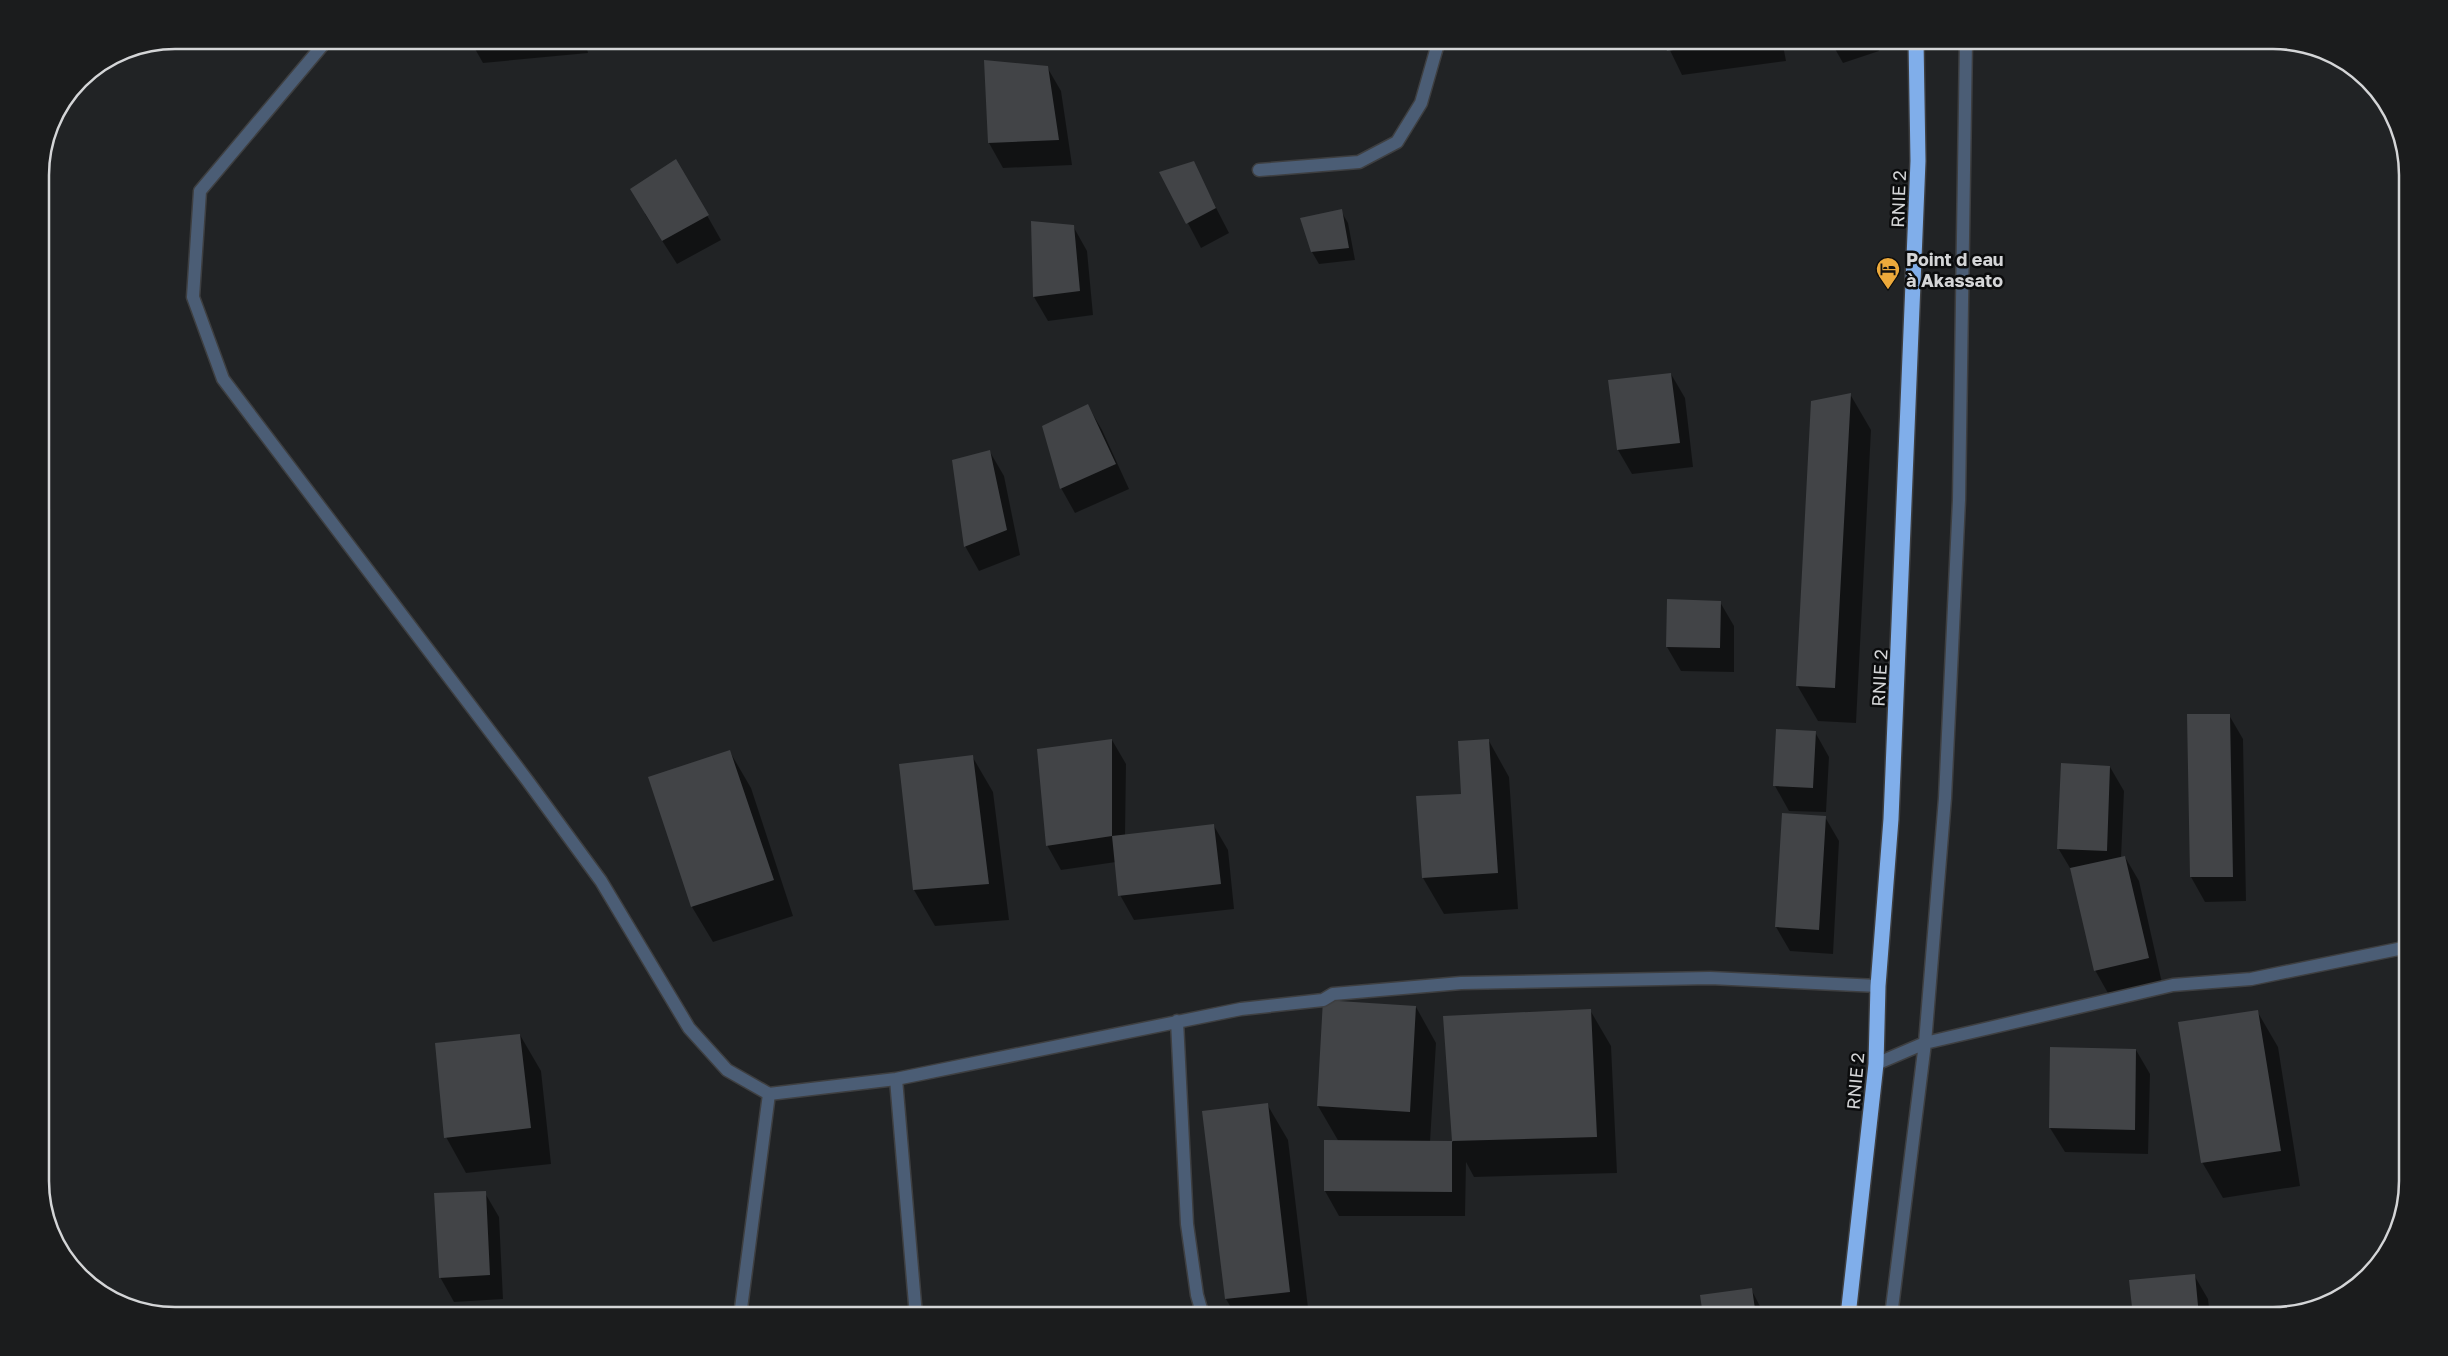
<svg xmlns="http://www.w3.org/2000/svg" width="2448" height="1356" font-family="'Golos Text',sans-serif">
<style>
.shadow{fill:#0007}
.building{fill:#424447}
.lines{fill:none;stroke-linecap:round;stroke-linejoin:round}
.street-casing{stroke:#3e3f41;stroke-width:15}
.highway-casing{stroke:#3e3f41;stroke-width:18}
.street{stroke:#4b5d75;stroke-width:12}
.highway{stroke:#80aeea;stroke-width:15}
.labels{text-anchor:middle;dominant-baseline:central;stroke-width:5;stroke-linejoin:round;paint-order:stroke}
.street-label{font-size:18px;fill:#d4d5d7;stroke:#0b0c0d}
.poi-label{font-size:18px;font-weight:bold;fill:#d4d5d7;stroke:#0b0c0d;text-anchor:start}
.rim{fill:none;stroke:#d4d5d7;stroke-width:2.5}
</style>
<rect width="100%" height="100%" fill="#212325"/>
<path class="shadow" d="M470,40H585L588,53L483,63Z
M1665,40H1782L1786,61L1682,75Z
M1830,40H1877L1879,51L1843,63Z
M985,61L1047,67L1061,91L1072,165L1003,168L989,143Z
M676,161L721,240L677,264L645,214Z
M1193,163L1229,233L1201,248L1161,172Z
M1341,211L1348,223L1355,260L1319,264L1312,252Z
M1073,226L1087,251L1093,315L1048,321L1034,297Z
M1671,374L1685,398L1693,467L1632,474L1618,450Z
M1850,394L1871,430L1856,723L1818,721L1797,685Z
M1088,406L1102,430L1129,489L1075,513L1061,488Z
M990,452L1004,476L1020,555L979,571L965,546Z
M1720,602L1734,626V672L1681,671L1667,647Z
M2188,715H2229L2243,739L2246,901L2205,902L2191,877Z
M1815,732L1829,757L1826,812L1789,811L1775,786Z
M1112,740L1126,764L1125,836L1214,826L1228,850L1234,909L1134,920L1120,895L1116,862L1061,870L1047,845Z
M1489,741L1509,777L1518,909L1444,914L1423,878Z
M730,752L751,788L793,916L713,942L692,907Z
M972,756L993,792L1009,920L935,926L914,890Z
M2110,767L2124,791L2121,858L2125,857L2139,881L2162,983L2109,995L2095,970L2073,873L2058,848Z
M1825,817L1839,841L1833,954L1790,951L1776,927Z
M1416,1007L1436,1043L1430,1142H1453L1444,1017L1590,1010L1611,1046L1617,1173L1474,1177L1466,1162L1465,1216H1339L1325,1191V1141L1339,1142L1318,1106Z
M2257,1011L2278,1047L2300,1186L2223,1198L2202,1162Z
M520,1035L541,1071L551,1164L466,1173L446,1137Z
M2136,1050L2150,1074L2148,1154L2065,1152L2050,1128Z
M1267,1104L1288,1140L1309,1316H1236L1226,1299L1203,1112Z
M485,1193L499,1217L503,1299L454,1302L440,1277Z
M2194,1275L2208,1299L2210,1316H2134Z
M1751,1289L1765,1316H1704Z"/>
<path class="building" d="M1663,40H1729V41L1667,51Z
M984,60L1048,66L1059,140L988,143Z
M676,159L709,215L662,241L630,189Z
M1194,161L1216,208L1186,224L1159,172Z
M1342,209L1349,248L1311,252L1300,218Z
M1031,221L1074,225L1080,291L1033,297Z
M1671,373L1680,443L1617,450L1608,380Z
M1851,393L1835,688L1796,686L1811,401Z
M1088,404L1116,464L1060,489L1042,426Z
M990,450L1007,530L964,547L952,460Z
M1667,599L1721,601L1720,648L1666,647Z
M2187,714H2230L2233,877H2190Z
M1776,729L1816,731L1813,788L1773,786Z
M1112,739V836L1046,846L1037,749Z
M1489,739L1498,873L1422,878L1416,796L1461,794L1458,741Z
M730,750L774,880L691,907L648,777Z
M973,755L989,884L913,890L899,764Z
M2061,763L2110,766L2107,851L2057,849Z
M1782,813L1826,816L1819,930L1775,927Z
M1214,824L1221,884L1118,896L1112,836Z
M2125,856L2149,958L2094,971L2070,868Z
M1323,1000L1416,1006L1410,1112L1317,1106Z
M1591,1009L1597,1137L1452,1141L1443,1016Z
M2258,1010L2281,1151L2201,1163L2178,1022Z
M520,1034L531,1128L444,1138L435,1043Z
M2050,1047L2136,1049L2135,1130L2049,1128Z
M1268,1103L1290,1292L1225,1299L1202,1111Z
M1324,1140L1452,1141V1192L1324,1191Z
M486,1191L490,1275L439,1278L434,1193Z
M2195,1274L2199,1316H2133L2129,1280Z
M1752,1288L1756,1316H1703L1700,1295Z"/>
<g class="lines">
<g class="street-casing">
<path id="street" d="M327,40L200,191L193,297L223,379L527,780L601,881L689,1028L727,1070L769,1094L896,1079L1241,1009L1323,1000L1333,994L1461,983L1710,978L1878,986
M1259,170L1359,162L1397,142L1421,103L1439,40
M1177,1021L1187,1224L1197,1295L1203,1316
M1876,1064L1925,1043L2173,985L2251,979L2408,947
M896,1079L916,1316
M740,1316L769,1094
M1891,1316L1925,1043L1945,798L1959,500L1966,40"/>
</g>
<g class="highway-casing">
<path id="highway" d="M1848,1316L1876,1064L1878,986L1891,819L1918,161L1916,40"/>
</g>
<use href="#street" class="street"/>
<use href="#highway" class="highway"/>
</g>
<defs>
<g id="hotel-pin" transform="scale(1.25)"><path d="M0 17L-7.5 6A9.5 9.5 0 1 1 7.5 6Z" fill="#eca93b" stroke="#0b0c0d"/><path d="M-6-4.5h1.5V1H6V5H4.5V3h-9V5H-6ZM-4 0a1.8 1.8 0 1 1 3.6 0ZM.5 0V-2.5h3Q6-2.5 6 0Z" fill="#111"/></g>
</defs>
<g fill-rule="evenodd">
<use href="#hotel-pin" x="1888" y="269"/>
</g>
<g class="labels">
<g class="street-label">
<text transform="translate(1898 199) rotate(-88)">RNIE 2</text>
<text transform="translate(1879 678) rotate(-87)">RNIE 2</text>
<text transform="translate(1855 1081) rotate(-85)">RNIE 2</text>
</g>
<g class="poi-label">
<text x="1906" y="259">Point d eau<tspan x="1906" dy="21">à Akassato</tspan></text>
</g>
</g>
<path d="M0 0H2448V1356H0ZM175 49H2273A126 126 0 0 1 2399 175V1181A126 126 0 0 1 2273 1307H175A126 126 0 0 1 49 1181V175A126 126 0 0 1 175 49Z" fill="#1b1c1d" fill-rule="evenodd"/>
<path class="rim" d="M175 49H2273A126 126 0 0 1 2399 175V1181A126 126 0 0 1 2273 1307H175A126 126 0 0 1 49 1181V175A126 126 0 0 1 175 49Z"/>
</svg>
